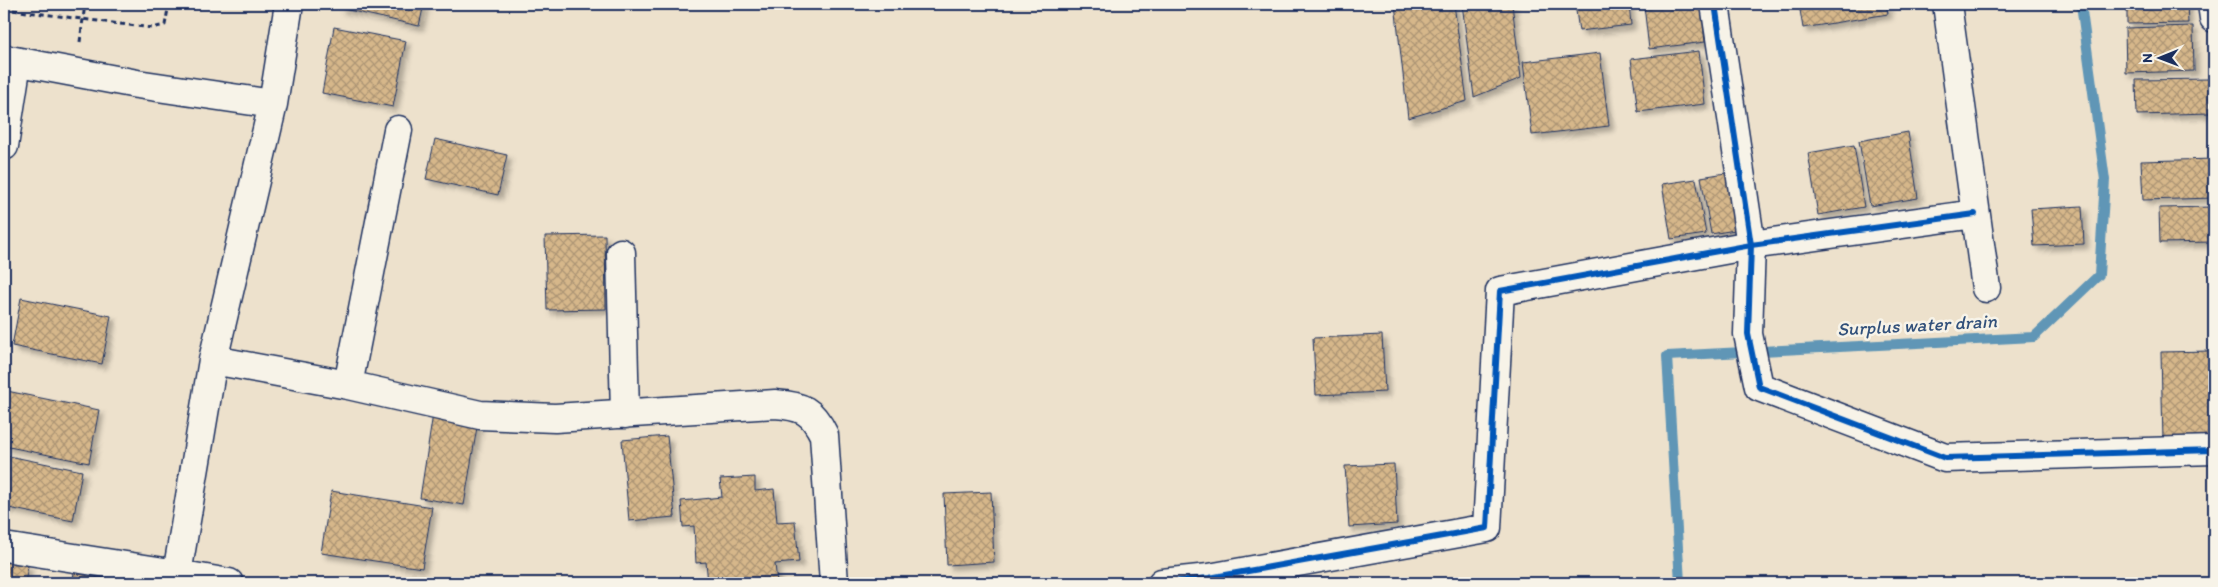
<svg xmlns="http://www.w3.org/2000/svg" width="2218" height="587" font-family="Itim,sans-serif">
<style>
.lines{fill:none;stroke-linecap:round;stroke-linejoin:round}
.stream{stroke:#6196b6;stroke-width:10}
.building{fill:url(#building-cross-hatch);stroke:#1b2f5e;filter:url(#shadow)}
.minor-casing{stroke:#1b2f5e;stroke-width:31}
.path{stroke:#1b2f5e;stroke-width:3;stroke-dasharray:5 4;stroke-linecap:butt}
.minor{stroke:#f7f3e8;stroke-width:28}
.cycleway-casing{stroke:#f7f3e8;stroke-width:9}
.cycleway{stroke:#0057b8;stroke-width:6}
.labels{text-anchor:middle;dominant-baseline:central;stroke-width:5;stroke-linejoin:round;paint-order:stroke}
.water-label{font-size:19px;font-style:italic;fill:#32517b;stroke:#f7f3e8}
</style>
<defs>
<pattern id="building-cross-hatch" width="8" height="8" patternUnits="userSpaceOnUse" patternTransform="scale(1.25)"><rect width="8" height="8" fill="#d6b78a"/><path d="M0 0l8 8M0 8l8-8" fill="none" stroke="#ad9574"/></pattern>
<filter id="shadow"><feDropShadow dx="4.5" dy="4.5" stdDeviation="2.5" flood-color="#0004"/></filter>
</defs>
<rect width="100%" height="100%" fill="#ede1cc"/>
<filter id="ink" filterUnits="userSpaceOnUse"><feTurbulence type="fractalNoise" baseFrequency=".02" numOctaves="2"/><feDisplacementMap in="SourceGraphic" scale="10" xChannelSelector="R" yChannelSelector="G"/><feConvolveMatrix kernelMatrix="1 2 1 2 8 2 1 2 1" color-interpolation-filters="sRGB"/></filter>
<g filter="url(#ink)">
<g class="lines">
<path class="stream" d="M1680,583L1667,356L2034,337L2099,275L2105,180L2081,4"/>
</g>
<path class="building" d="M340,4H424L419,26L339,8Z
M1395,4H1454L1467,101L1408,118Z
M1462,4H1512L1521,78L1474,97Z
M1575,4H1629L1631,25L1579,31Z
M1662,4H1701L1705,42L1649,49L1644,6Z
M1799,4H1886L1888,14L1803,28Z
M2127,4H2187L2188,23L2127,24Z
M2193,26L2194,71L2126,73L2125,28Z
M334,27L406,41L393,107L322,93Z
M1699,51L1705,104L1638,112L1631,59Z
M1600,53L1609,126L1532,135L1523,62Z
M2209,79L2210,113L2137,115L2136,80Z
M1908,132L1918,198L1870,206L1859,141Z
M435,139L507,155L498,195L426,179Z
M1854,145L1864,207L1818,215L1808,153Z
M2214,159V198L2143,200L2141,161Z
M1738,171L1747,228L1711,234L1701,177Z
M1696,179L1706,234L1671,239L1662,184Z
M2082,206L2084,244L2034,246L2031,209Z
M2214,207V242L2160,243L2159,208Z
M605,235L606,309L547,310L545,236Z
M21,298L111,316L102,364L12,346Z
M1382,335L1385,392L1316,395L1313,338Z
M2211,351L2213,440L2163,441L2161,352Z
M7,391L99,410L89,463L4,446V407Z
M433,414L478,421L464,505L420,498Z
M667,436L675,517L629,521L622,440Z
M4,455L82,471L73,521L4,507Z
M1394,464L1397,524L1349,527L1345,466Z
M755,477V491L774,489L777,522L795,521L799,562L775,564L777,583H708L706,562L696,563L694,526L683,527L681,501L722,497L720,479Z
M331,491L432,507L422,568L321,553Z
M991,492L994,562L947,565L944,494Z
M4,561L28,566L25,583H4Z
M74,573L114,581V583H72Z"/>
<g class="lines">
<g class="minor-casing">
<path id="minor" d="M1947,4L1986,288
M2212,4L2214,18
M4,59L137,84L273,104
M4,146L17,62
M1975,214L1751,245L1748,334L1759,387L1945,458L2214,450
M621,253L625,414
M213,360L348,385L480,415L555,418L775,404C802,406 812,410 824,435L834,583
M348,385L398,130
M4,547L177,574
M229,583L177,574L213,360L273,104L289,4
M1162,583L1209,578L1487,528L1500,291L1751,245L1715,4"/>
</g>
<path class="path" d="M4,9L152,28L165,25L169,4
M80,42L85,4"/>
<use href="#minor" class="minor"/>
<g class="cycleway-casing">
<path id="cycleway" d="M1975,214L1751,245L1748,334L1759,387L1945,458L2214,450
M1162,583L1209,578L1487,528L1500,291L1751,245L1715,4"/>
</g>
<use href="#cycleway" class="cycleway"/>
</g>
</g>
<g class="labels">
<g class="water-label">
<text transform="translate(1917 325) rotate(-3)">Surplus water drain</text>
</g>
</g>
<rect width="2218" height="587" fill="none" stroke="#f7f3e8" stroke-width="20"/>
<rect x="10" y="10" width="2198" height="567" fill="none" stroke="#1b2f5e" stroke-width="2" filter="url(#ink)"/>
<g transform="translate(2160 58) rotate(269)" stroke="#f7f3e8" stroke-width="4" paint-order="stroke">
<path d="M0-4L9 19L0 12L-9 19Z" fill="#1b2f5e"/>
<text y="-8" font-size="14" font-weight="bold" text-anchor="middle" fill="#1b2f5e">N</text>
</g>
</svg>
